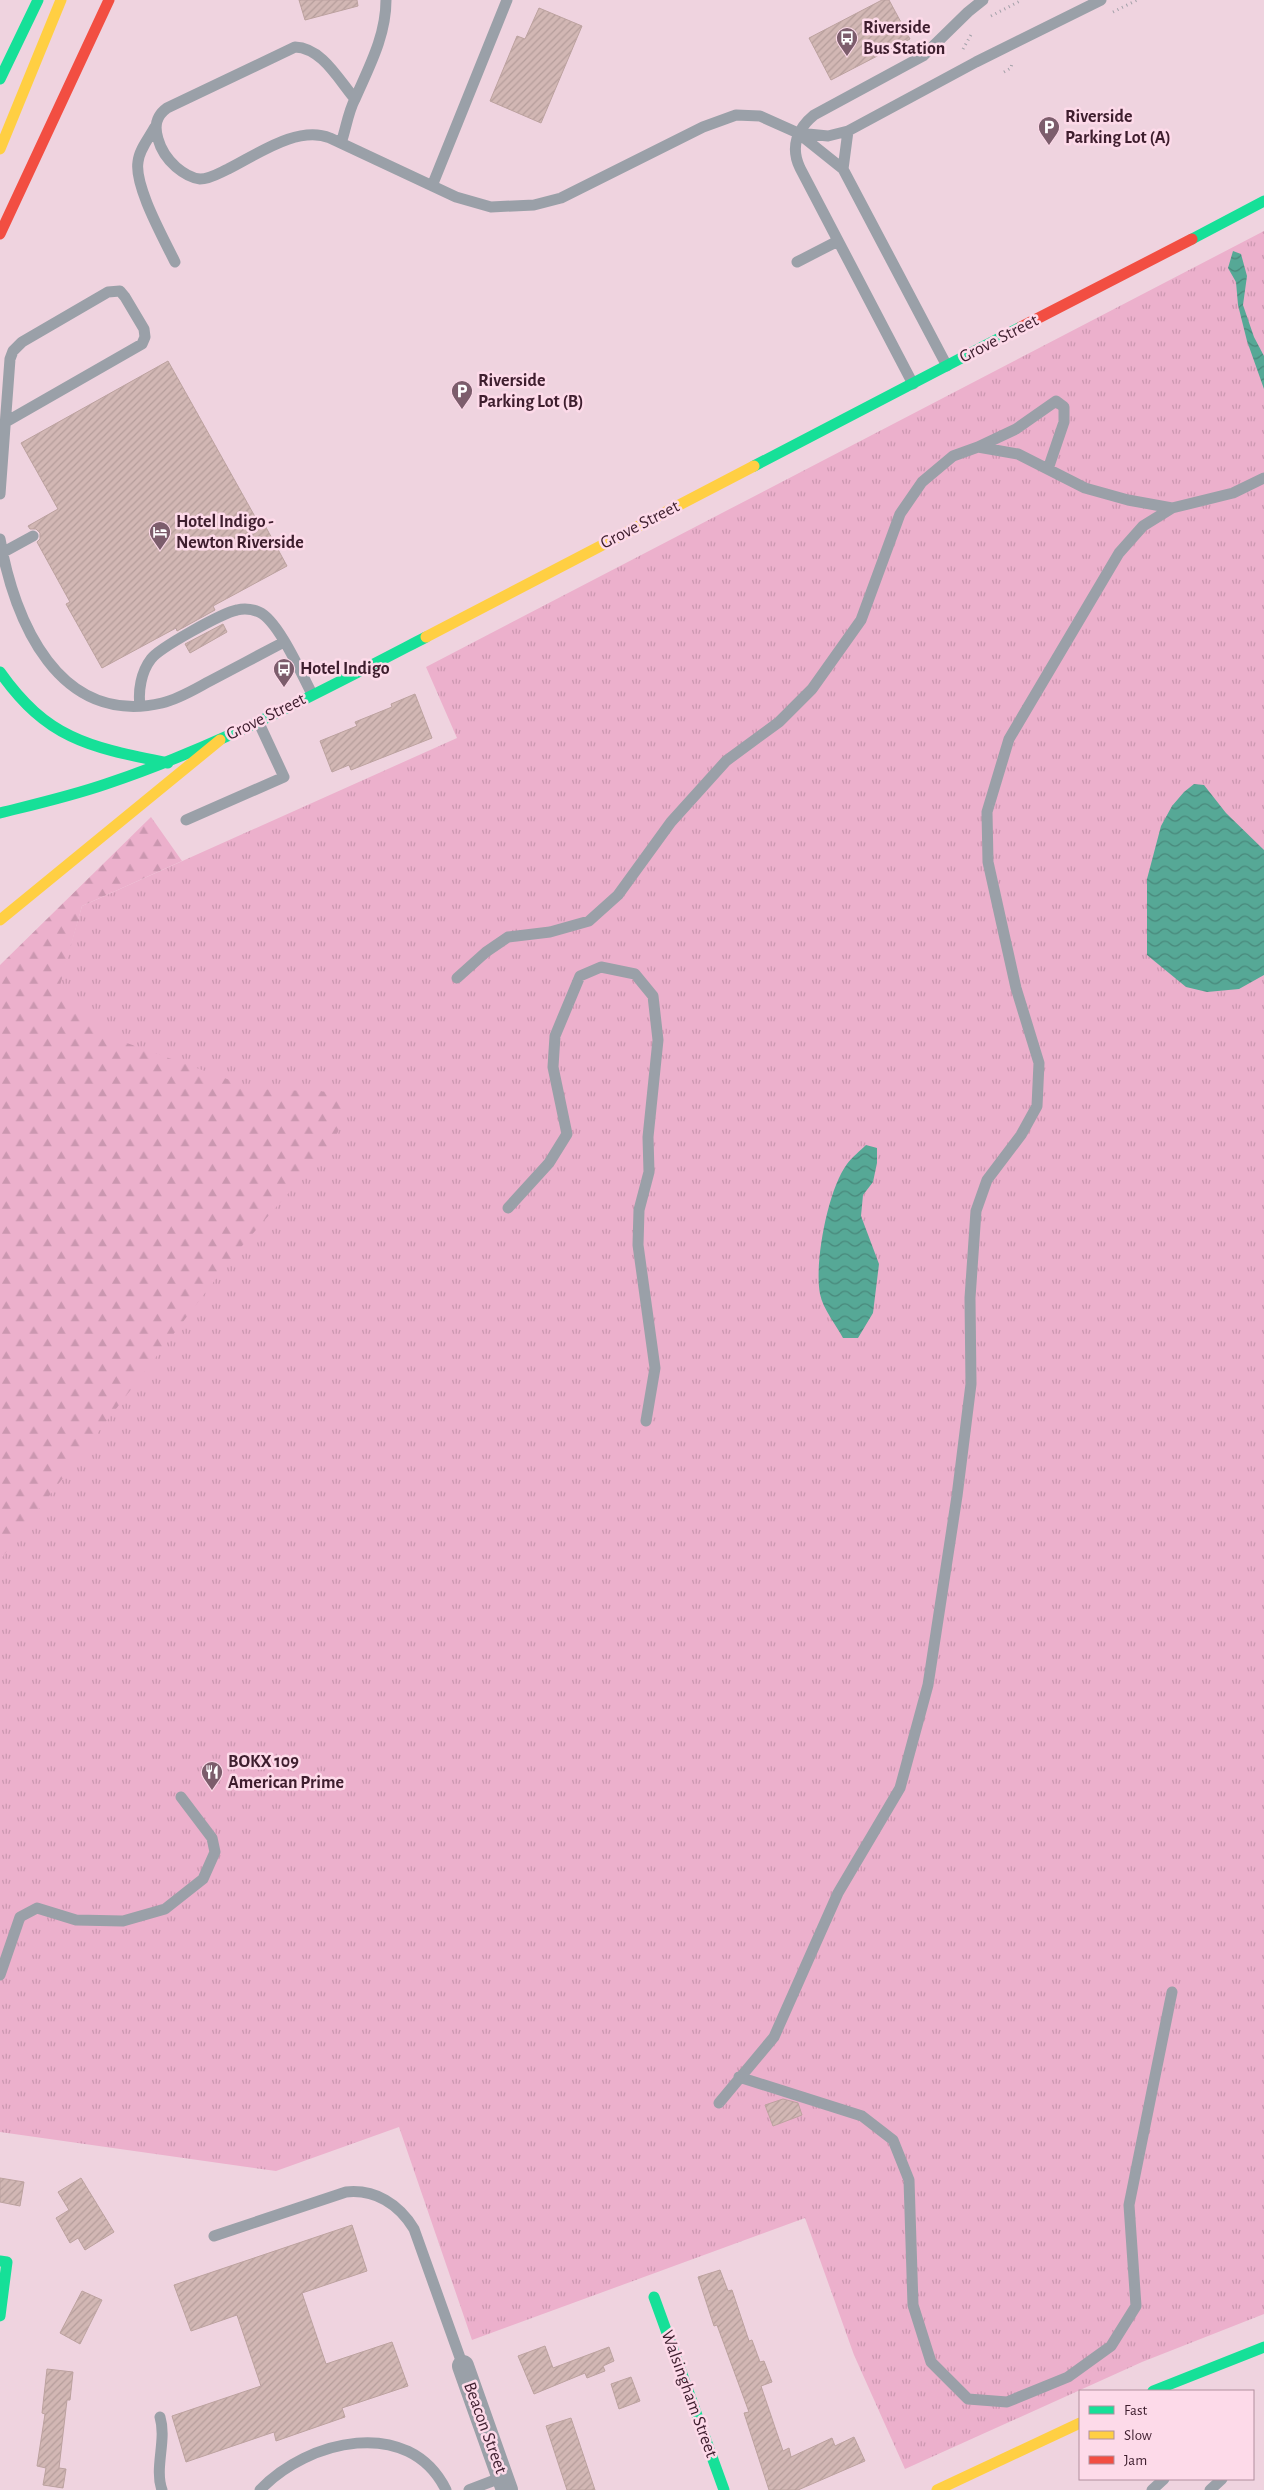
<svg xmlns="http://www.w3.org/2000/svg" width="1264" height="2490" font-family="'Alegreya Sans',sans-serif">
<style>
.grass{fill:url(#grass-tufts)}
.forest{fill:url(#forest-firs)}
.water{fill:url(#water-waves)}
.building{fill:url(#building-hatch);stroke:#bca29f}
.lines{fill:none;stroke-linecap:round;stroke-linejoin:round}
.path{stroke:#a3a1a9;stroke-width:3;stroke-dasharray:1 4;stroke-linecap:butt}
.lane{stroke:#9aa0a8;stroke-width:11}
.street{stroke:#9aa0a8;stroke-width:22}
.fast{stroke:#16e098;stroke-width:11}
.slow{stroke:#ffcf43;stroke-width:11}
.jam{stroke:#f24e42;stroke-width:11}
.labels{text-anchor:middle;dominant-baseline:central;stroke-width:5;stroke-linejoin:round;paint-order:stroke}
.poi-label{font-size:18px;font-weight:bold;fill:#3e1e2e;stroke:#fddae9;text-anchor:start}
.street-label{font-size:18px;fill:#3e1e2e;stroke:#fddae9}
</style>
<defs>
<pattern id="grass-tufts" width="24" height="20" patternUnits="userSpaceOnUse" patternTransform="scale(1.25)"><rect width="24" height="20" fill="#ecb0cc"/><path d="M3 7l-1-3M5 7V3M7 7l1-3M15 17l-1-3M17 17v-4M19 17l1-3" fill="none" stroke="#cb97b0"/></pattern>
<pattern id="forest-firs" width="22" height="20" patternUnits="userSpaceOnUse" patternTransform="scale(1.25)"><rect width="22" height="20" fill="#ecb0cc"/><path d="M5 1l3.5 6h-7zM16 11l3.5 6h-7z" fill="#cb97b0"/></pattern>
<pattern id="water-waves" width="16" height="10" patternUnits="userSpaceOnUse" patternTransform="scale(1.25)"><rect width="16" height="10" fill="#56a896"/><path d="M0 5q4-4 8 0t8 0" fill="none" stroke="#49887b"/></pattern>
<pattern id="building-hatch" width="6" height="6" patternUnits="userSpaceOnUse" patternTransform="scale(1.25)"><rect width="6" height="6" fill="#d2b7b4"/><path d="M-1 1l2-2M0 6l6-6M5 7l2-2" fill="none" stroke="#b59d9b"/></pattern>
</defs>
<rect width="100%" height="100%" fill="#efd3df"/>
<path class="grass" d="M1264,231V2314L1142,2362L905,2469L854,2355L805,2218L472,2340L399,2127L276,2171L0,2132V1283L58,989L82,906L457,738L426,667Z"/>
<path class="forest" d="M151,817L182,861L82,906L59,989L113,1038L255,1089L337,1092L345,1115L334,1141L235,1254L0,1560V965Z"/>
<path class="water" d="M1233,251L1241,254L1247,276L1243,305L1254,337L1264,356V389L1247,341L1238,305L1236,282L1228,268Z
M1194,784L1204,785L1226,813L1264,850V975L1239,989L1207,992L1186,987L1147,955V879L1161,826L1172,806L1184,792Z
M866,1145L877,1148V1163L873,1182L863,1195L861,1216L879,1264L873,1313L858,1338H843C836,1325 823,1309 820,1294C814,1263 828,1189 847,1164C852,1157 860,1151 866,1145Z"/>
<path class="building" d="M299,0H357L358,6L305,20Z
M882,0H889L910,39L831,80L809,38Z
M539,8L582,26L541,123L490,101L517,36L525,39Z
M168,361L258,522L262,520L287,566L213,606L215,610L177,631L176,628L102,668L66,604L70,602L37,542L40,539V533L36,529H30L28,526L58,509L21,443Z
M223,624L227,632L190,653L185,644Z
M415,694L432,738L351,770L349,765L332,772L320,741L357,726L355,722L392,707L391,704Z
M783,2099L798,2103L802,2115L773,2126L765,2105Z
M0,2178L24,2182L20,2206L0,2202Z
M81,2178L114,2232L85,2250L78,2238L70,2243L56,2218L69,2210L58,2192Z
M352,2225L367,2271L302,2293L326,2364L392,2342L408,2386L342,2408L345,2417L276,2441L274,2432L186,2462L172,2416L261,2386L237,2315L191,2331L174,2285Z
M720,2270L728,2291L732,2290L749,2341L752,2340L760,2362L764,2361L772,2382L761,2386L783,2451L789,2448L791,2457L832,2438L835,2446L854,2437L865,2461L798,2490H769L744,2413L749,2412L717,2325L714,2326L698,2277Z
M82,2291L102,2300L80,2344L60,2333Z
M545,2346L553,2368L609,2347L614,2361L603,2366L605,2371L587,2378L585,2373L534,2394L518,2356Z
M47,2369L73,2372L70,2400H67L59,2468L66,2469L63,2488L43,2485L46,2468L37,2466L45,2414L42,2413Z
M631,2377L640,2401L619,2409L611,2384Z
M571,2418L595,2490H567L546,2426Z"/>
<g class="lines">
<path class="path" d="M1113,12L1137,0
M991,16L1022,0
M963,49L972,33
M1004,72L1011,68L1012,63"/>
<path class="lane" d="M355,99C338,79 322,48 295,47L167,108C156,116 154,126 158,139C161,150 167,159 176,167C183,173 190,178 200,179C210,179 219,173 228,169C258,154 298,125 330,138L456,197L491,207L534,205L561,198L703,127L736,115L760,116L798,133L843,169
M155,127C149,138 139,150 138,162C134,186 164,239 175,262
M848,131L843,169L947,366
M798,133L828,136L848,131L976,62L1101,0
M341,143C346,129 348,112 355,99C369,67 386,36 386,0
M432,186L507,0
M797,262L838,241
M913,384L800,168C790,147 797,129 814,115L923,56L968,12L983,0
M978,447L1016,429L1056,401L1064,407V422L1048,469
M0,494L10,359L13,351L22,342L108,292L120,291L125,297L144,329L145,337L142,344L4,423
M0,539C14,621 59,727 162,703C179,699 195,689 210,681C235,668 259,655 284,642
M2,553L33,536
M140,706C138,691 141,672 151,659C159,648 222,613 237,610C244,608 252,609 259,612C278,620 302,675 312,694
M186,820L284,777L258,721
M457,978L486,952L508,937L550,932L589,921L618,895L671,822L726,761L779,722L812,689L861,620L900,514L922,482L953,456L978,447L1018,454L1085,488L1128,500L1172,508
M508,1208L549,1163L567,1134L553,1067L555,1036L580,976L601,967L635,974L653,996L658,1040L648,1137L649,1172L639,1210L638,1245L655,1368L646,1421
M0,1975L20,1917L37,1908L76,1920L123,1921L165,1909L203,1879L215,1852L212,1838L181,1797
M739,2077L862,2116L893,2140L909,2180L913,2305L931,2362L968,2399L1007,2402L1068,2377L1111,2346L1136,2306L1129,2205L1172,1992
M719,2103L774,2037L838,1893L900,1788L928,1685L957,1496L971,1384L970,1298L976,1211L987,1180L1021,1135L1037,1106L1039,1063L1016,988L988,862L987,812L1009,739L1119,553L1143,526L1172,508L1233,493L1264,478
M214,2236L346,2192C375,2189 399,2204 414,2229L463,2366
M160,2417C167,2440 154,2468 162,2490
M260,2490C307,2440 409,2415 446,2490
M469,2490L503,2477
M1152,2490L1164,2479
M1210,2490L1222,2479"/>
<path class="street" d="M463,2366L507,2490"/>
<path class="fast" d="M0,79L38,0
M1192,239L1264,201
M754,466L1021,327
M0,672C48,740 90,747 168,763
M0,813C36,804 71,796 106,784C217,747 322,691 426,637
M0,2261L7,2262L0,2316
M654,2297L724,2490
M1153,2391L1264,2347"/>
<path class="slow" d="M0,149L61,0
M426,637L754,466
M0,920L220,740
M937,2490L1080,2423"/>
<path class="jam" d="M0,234L109,0
M1021,327L1192,239"/>
</g>
<defs>
<g id="bus-pin" transform="scale(1.125)"><path d="M0 17L-7.5 6A9.5 9.5 0 1 1 7.5 6Z" fill="#7c5d6c" stroke="#fddae9"/><path d="M-5-6H5V4H4V6H2V4H-2V6H-4V4H-5ZM-3.5-4V0h7V-4ZM-3.5 1.2v1.5H-2V1.2ZM2 1.2v1.5H3.5V1.2Z" fill="#fff"/></g>
<g id="parking-pin" transform="scale(1.125)"><path d="M0 17L-7.5 6A9.5 9.5 0 1 1 7.5 6Z" fill="#7c5d6c" stroke="#fddae9"/><path d="M-3.5-5.5H1a3.5 3.5 0 0 1 0 7H-1V5.5H-3.5ZM-1-3.4V-.6H.8a1.4 1.4 0 0 0 0-2.8Z" fill="#fff"/></g>
<g id="hotel-pin" transform="scale(1.125)"><path d="M0 17L-7.5 6A9.5 9.5 0 1 1 7.5 6Z" fill="#7c5d6c" stroke="#fddae9"/><path d="M-6-4.5h1.5V1H6V5H4.5V3h-9V5H-6ZM-4 0a1.8 1.8 0 1 1 3.6 0ZM.5 0V-2.5h3Q6-2.5 6 0Z" fill="#fff"/></g>
<g id="restaurant-pin" transform="scale(1.125)"><path d="M0 17L-7.5 6A9.5 9.5 0 1 1 7.5 6Z" fill="#7c5d6c" stroke="#fddae9"/><path d="M-5-6h1v4h1v-4h1v4h1v-4h1v5L-1.5 .5V6h-2V.5L-5-1ZM5-6V6H3V1.5H1.5Q1.5-4 5-6Z" fill="#fff"/></g>
</defs>
<g fill-rule="evenodd">
<use href="#bus-pin" x="847" y="38"/>
<use href="#parking-pin" x="1049" y="127"/>
<use href="#parking-pin" x="462" y="391"/>
<use href="#hotel-pin" x="160" y="532"/>
<use href="#bus-pin" x="284" y="669"/>
<use href="#restaurant-pin" x="212" y="1772"/>
</g>
<g class="labels">
<g class="poi-label">
<text x="863" y="28">Riverside<tspan x="863" dy="21">Bus Station</tspan></text>
<text x="1065" y="117">Riverside<tspan x="1065" dy="21">Parking Lot (A)</tspan></text>
<text x="478" y="381">Riverside<tspan x="478" dy="21">Parking Lot (B)</tspan></text>
<text x="176" y="522">Hotel Indigo -<tspan x="176" dy="21">Newton Riverside</tspan></text>
<text x="300" y="669">Hotel Indigo</text>
<text x="228" y="1762">BOKX 109<tspan x="228" dy="21">American Prime</tspan></text>
</g>
<g class="street-label">
<text transform="translate(999 339) rotate(-27)">Grove Street</text>
<text transform="translate(640 525) rotate(-27)">Grove Street</text>
<text transform="translate(266 717) rotate(-26)">Grove Street</text>
<text transform="translate(689 2394) rotate(70)">Walsingham Street</text>
<text transform="translate(485 2428) rotate(70)">Beacon Street</text>
</g>
</g>
<rect x="1079" y="2390" width="175" height="90" fill="#fddae9" stroke="#b18f9e"/>
<rect x="1089" y="2406" width="25" height="8" fill="#16e098" stroke="#b18f9e"/>
<text x="1124" y="2415" font-size="15" fill="#3e1e2e">Fast</text>
<rect x="1089" y="2431" width="25" height="8" fill="#ffcf43" stroke="#b18f9e"/>
<text x="1124" y="2440" font-size="15" fill="#3e1e2e">Slow</text>
<rect x="1089" y="2456" width="25" height="8" fill="#f24e42" stroke="#b18f9e"/>
<text x="1124" y="2465" font-size="15" fill="#3e1e2e">Jam</text>
</svg>
